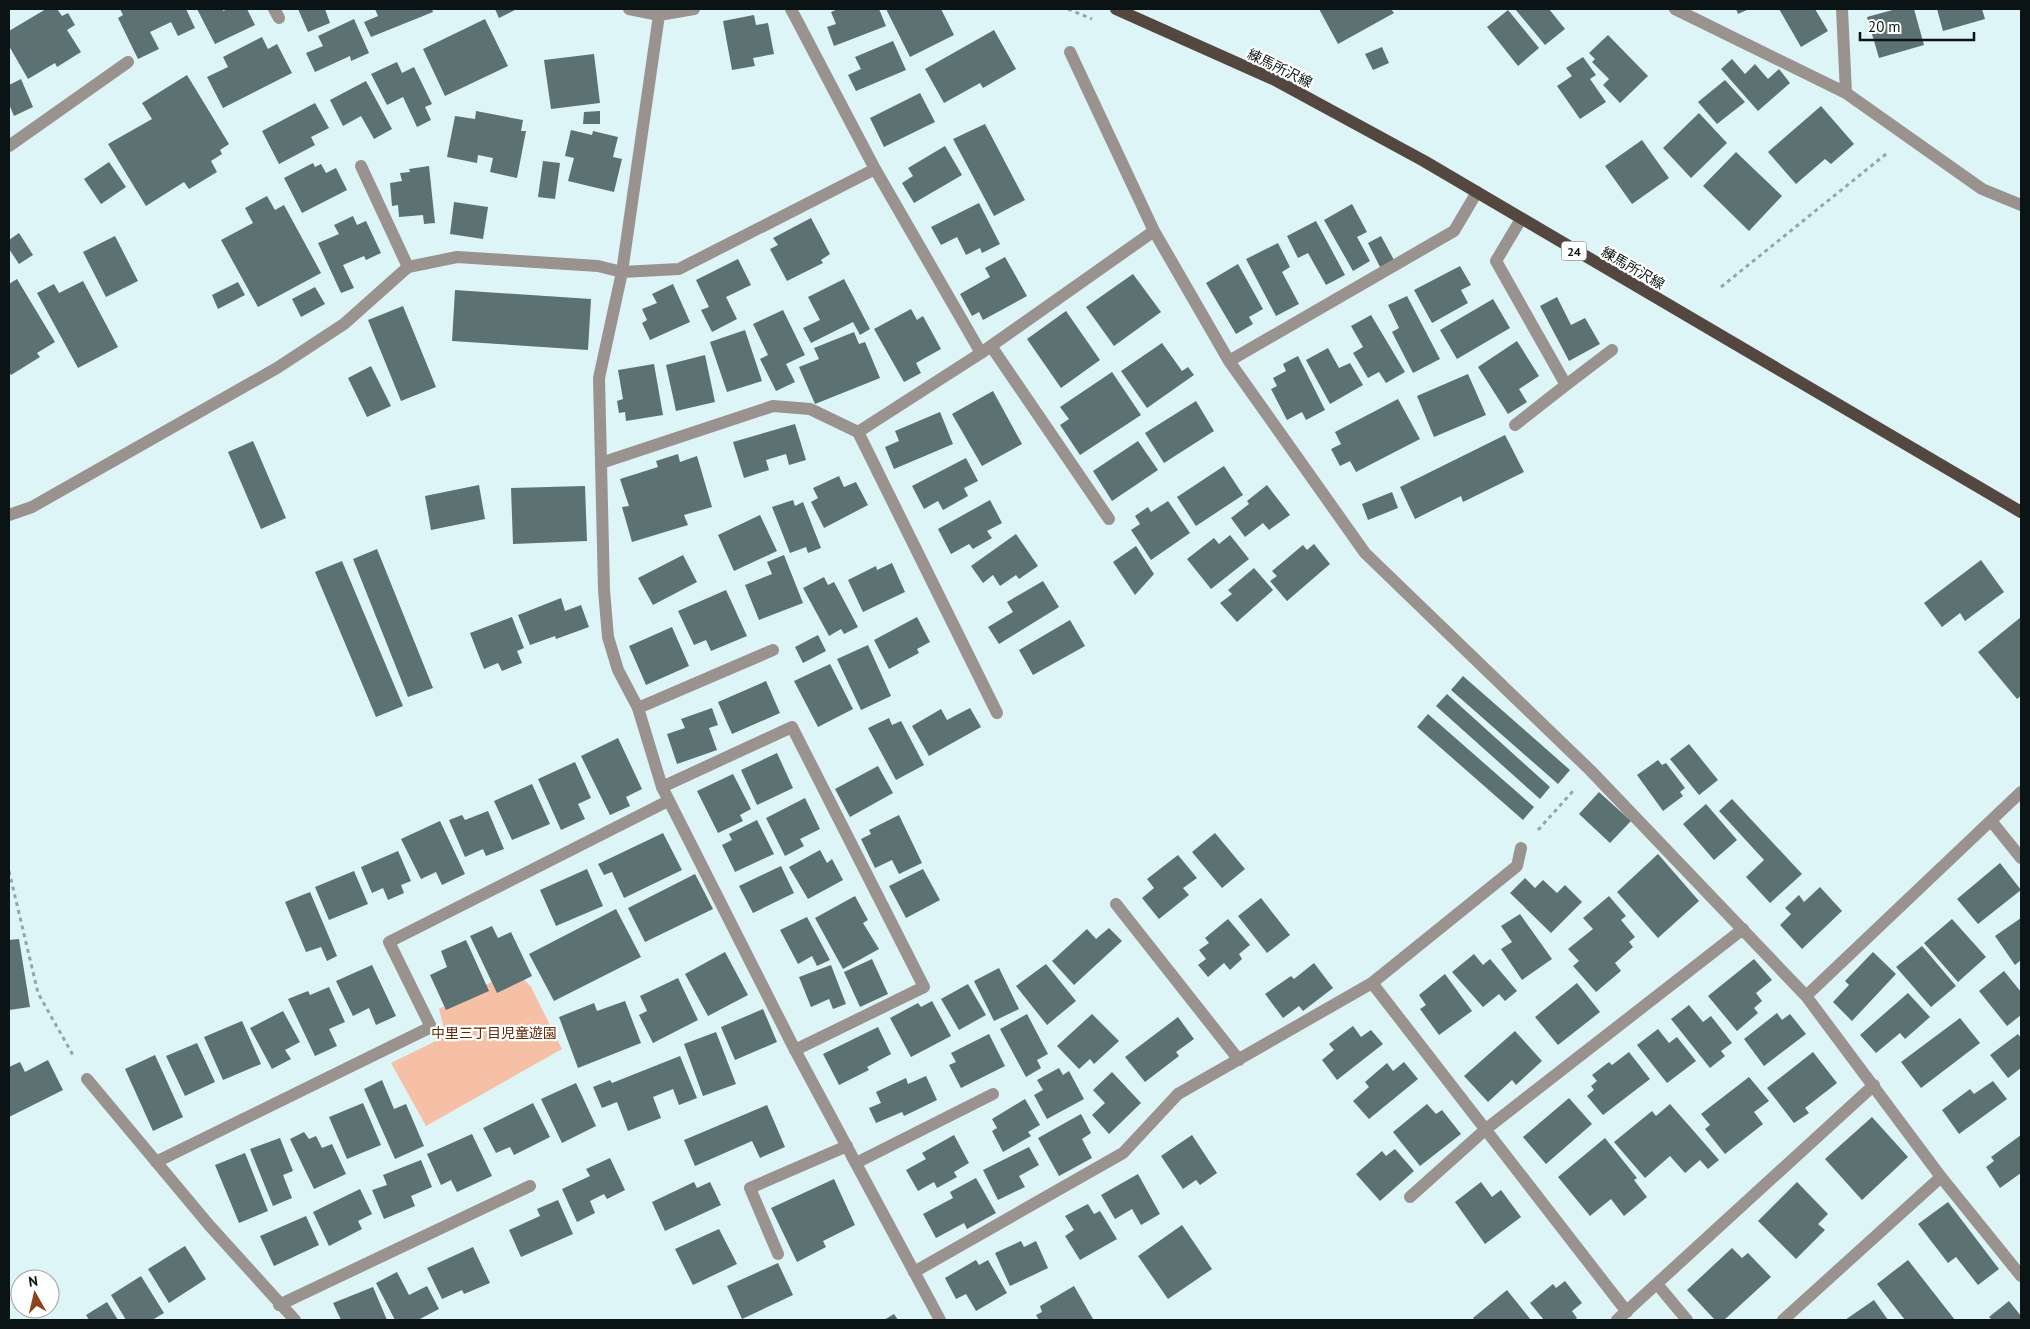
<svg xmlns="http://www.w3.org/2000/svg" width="2030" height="1329" font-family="'PT Sans','Noto Sans JP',sans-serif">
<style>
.green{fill:#f6c0a6}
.building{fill:#5c7172}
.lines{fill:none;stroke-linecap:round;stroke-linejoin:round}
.path{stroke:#94a7a8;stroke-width:3;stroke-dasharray:4 4;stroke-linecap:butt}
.service{stroke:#9a928e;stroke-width:12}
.minor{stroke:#9a928e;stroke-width:12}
.primary{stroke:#544740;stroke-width:12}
.labels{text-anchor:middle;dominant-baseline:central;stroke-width:4.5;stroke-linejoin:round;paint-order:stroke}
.shield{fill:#fff;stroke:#545a5a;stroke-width:1}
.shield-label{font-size:12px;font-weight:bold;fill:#0b1414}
.street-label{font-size:14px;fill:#0b1414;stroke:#fff}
.park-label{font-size:14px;fill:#612906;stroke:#fff}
</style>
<rect width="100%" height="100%" fill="#ddf5f7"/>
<path class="green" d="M515,970L531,987L562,1049L426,1126L391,1063L446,1036L439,1009Z"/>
<path class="building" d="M46,9H57L62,16L68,13L75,25L67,30L81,52L57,67L55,63L28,79L9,46V31Z
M120,9H186L195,28L178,36L171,22L150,32L159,49L138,59L118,18L123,15Z
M197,9H223V11L228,9H247L255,25L215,44Z
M298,9H325L330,23L308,32Z
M375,9H432L433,12L371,37L364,22L378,16Z
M495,9H517L499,18Z
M838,9H879L886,26L834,46L827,27L836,24L831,12Z
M886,9H941L954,35L910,57Z
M1319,9H1391L1394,13L1338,44Z
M1515,9H1549L1565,29L1545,45Z
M1736,9H1749L1738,14Z
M1779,9H1815L1828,31L1801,47Z
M1896,9H1914L1924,45L1879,58L1867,17Z
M1937,9H1982L1985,19L1943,31Z
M1508,10L1539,48L1518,66L1487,27Z
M754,15L756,25L768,23L774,54L753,58L755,66L732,70L723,21Z
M354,19L369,53L351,61L350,56L315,72L306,53L323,46L318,36Z
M485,19L508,66L445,96L423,49Z
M994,30L1016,69L983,88L980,83L944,103L925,69Z
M1608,35L1648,76L1620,103L1603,85L1609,79L1592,62L1595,59L1589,53Z
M262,37L268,49L277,44L292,73L223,108L207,77L228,67L223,57Z
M893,41L906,70L856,91L848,75L861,69L855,57Z
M1382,47L1389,63L1373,70L1365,54Z
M594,54L600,103L551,109L544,60Z
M1583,57L1596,75L1590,79L1606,102L1580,119L1557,86L1572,76L1566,68Z
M1732,59L1745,74L1755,64L1768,79L1779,69L1790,83L1758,111L1721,69Z
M397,62L402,73L414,67L432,104L425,107L431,120L417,127L403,97L387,105L371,74Z
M187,75L229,144L220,150L222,154L211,161L217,172L189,189L184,182L146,206L108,144L152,119L142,103Z
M21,79L33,107L14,116L9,104V85Z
M1725,80L1745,102L1717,124L1698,102Z
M366,81L392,129L374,139L361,116L343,126L330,100Z
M920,93L935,122L884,147L870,118Z
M315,103L329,128L311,137L315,145L279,164L262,131Z
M1821,106L1854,144L1831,164L1825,159L1796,184L1768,152Z
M476,111L523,120L521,131H526L517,178L490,172L493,158L478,155L477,163L447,157L455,116L475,119Z
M600,111V124H583L584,112Z
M1699,113L1727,143L1691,178L1663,148Z
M985,124L1025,200L994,216L953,139Z
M571,130L592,135L593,131L618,137L613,157L622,159L614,192L568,181L574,158L565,156Z
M1642,140L1669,178L1632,204L1605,166Z
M945,146L962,175L914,203L902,183L913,176L908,168Z
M1736,152L1782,196L1749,231L1703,186Z
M543,161L560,163L555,199L538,197Z
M109,162L126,187L101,204L84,179Z
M313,163L315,167L321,164L326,173L336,168L347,190L302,213L284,178Z
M429,166L435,223L424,224L423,215L399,217L398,205L392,206L390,183L402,181L400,173L410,172L409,169Z
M267,196L275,210L284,205L321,273L258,307L221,240L253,223L245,208Z
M454,202L488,207L483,239L450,234Z
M979,203L1000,244L982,253L980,248L966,255L957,237L941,245L931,227Z
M1352,204L1367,232L1357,237L1370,261L1353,271L1324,220Z
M353,216L357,225L366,221L381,253L366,260L364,256L343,265L354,288L341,293L318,243L339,234L334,225Z
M811,218L830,254L821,260L823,263L787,281L770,249L778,245L773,238Z
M1316,221L1345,275L1326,285L1308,253L1298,258L1287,236Z
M19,233L33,255L19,264L9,249V240Z
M115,236L138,281L106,297L83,252Z
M1381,236L1394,260L1380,267L1368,243Z
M1278,243L1290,267L1282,272L1299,304L1276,316L1246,259Z
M1005,257L1027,296L983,320L979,312L972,316L960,294L990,277L985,268Z
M738,259L751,285L726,297L737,319L712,332L701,310L709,307L696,280Z
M1238,264L1263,309L1249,317L1253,324L1236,334L1206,283Z
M1460,266L1471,285L1461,290L1468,303L1432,323L1414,290Z
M1133,274L1161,312L1114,346L1086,307Z
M17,279L55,342L37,353L40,357L11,375L9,372V284Z
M844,279L870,329L860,335L853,322L811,343L803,328L820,320L808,297Z
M83,281L118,347L78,368L37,293L54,284L59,293Z
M238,282L245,295L218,309L212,295Z
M673,284L690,322L650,340L642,323L647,320L642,309L657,303L652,294Z
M315,287L325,304L301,317L292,299Z
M455,290L591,299L588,350L452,341Z
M1407,296L1440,359L1413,373L1392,332L1399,328L1388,305Z
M1557,297L1571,325L1585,318L1600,344L1569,361L1540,306Z
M1493,299L1510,328L1457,359L1440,330Z
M403,306L436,387L401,401L368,320Z
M911,309L917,320L923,316L941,349L916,363L921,373L904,382L874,329Z
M783,310L805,355L786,364L795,382L776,391L760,359L768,355L753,324Z
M1066,311L1100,360L1061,388L1027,339Z
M1371,315L1405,372L1386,383L1379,372L1368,378L1353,353L1363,347L1351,326Z
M745,330L762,381L727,392L710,342Z
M854,332L859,344L865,342L880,378L815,404L799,367L819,359L814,348Z
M1517,341L1539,376L1519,389L1527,402L1508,414L1478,367Z
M1162,343L1182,371L1188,367L1194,375L1147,408L1121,371Z
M1328,348L1339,368L1350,363L1363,385L1330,404L1306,360Z
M705,355L715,402L676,411L666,365Z
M1298,356L1325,410L1306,420L1302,412L1287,420L1271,389L1277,386L1273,378L1286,371L1283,364Z
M654,364L663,415L626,421L625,412L619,413L617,401L623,399L618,370Z
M371,366L391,406L367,417L348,378Z
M1112,372L1141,415L1080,455L1060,425L1069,419L1060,407Z
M1468,374L1486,415L1434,437L1417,396Z
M993,391L1022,444L982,466L952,414Z
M1398,399L1420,439L1356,472L1350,461L1340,466L1331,449L1341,444L1335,432Z
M1196,401L1214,431L1164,463L1145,433Z
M940,412L953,444L894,469L885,447L899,441L895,431Z
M795,424L806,460L789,465L786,454L766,460L769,470L744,478L733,442Z
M1505,435L1524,472L1463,502L1461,496L1415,519L1400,487Z
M253,441L286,518L261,529L228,452Z
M1138,441L1158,470L1112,501L1093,471Z
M678,454L680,462L697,456L712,507L684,515L688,525L632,542L622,507L629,506L620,479L658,467L656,461Z
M966,458L978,481L964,488L968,496L943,510L938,501L924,509L912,486Z
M1224,466L1243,495L1196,526L1177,497Z
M839,476L844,487L856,482L868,505L824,528L811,502L818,498L813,488Z
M479,485L485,519L431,530L425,496Z
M1267,485L1290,515L1269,530L1263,523L1245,537L1231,518L1249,504L1247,501Z
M585,486L587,541L513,544L511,488Z
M1392,492L1398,508L1368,520L1362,504Z
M793,500L795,506L803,502L821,548L808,553L806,547L790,553L772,507Z
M990,500L1002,523L987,531L992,538L973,549L969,544L951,554L938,529Z
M1168,501L1190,533L1151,560L1131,530L1140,524L1135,516L1148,507L1151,512Z
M760,515L777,551L734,571L718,535Z
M1016,534L1038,566L1019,579L1016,575L1000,586L993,575L983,583L971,566Z
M1230,535L1249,559L1211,589L1187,559L1214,538L1219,544Z
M1314,544L1330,564L1287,601L1270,581L1277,576L1272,571L1303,545L1307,550Z
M1136,546L1154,574L1135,595L1113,562Z
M377,549L433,688L408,697L353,559Z
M683,555L697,582L653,605L638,578Z
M784,555L803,603L759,620L745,585L772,574L767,562Z
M1981,560L2004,592L1965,621L1960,613L1942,627L1924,603Z
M342,561L403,706L376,717L315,572Z
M892,563L905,592L863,612L848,580L876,566L877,570Z
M1254,568L1273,590L1237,622L1220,603L1232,594L1228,590Z
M824,577L828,585L834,582L858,627L844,634L841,629L829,636L803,588Z
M1043,581L1059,607L999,644L988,627L1013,612L1007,602Z
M726,590L747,636L711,651L706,640L694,645L678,611Z
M561,598L565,611L581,605L589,627L556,639L555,636L530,645L518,615Z
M512,617L524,648L517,651L522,663L502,671L498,663L484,669L470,633Z
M917,617L930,642L917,649L919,653L889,669L874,640Z
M2021,617V696L2017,699L1978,652Z
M1070,620L1085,646L1033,675L1019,650Z
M672,627L689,666L646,685L629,646Z
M818,635L826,651L803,663L795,647Z
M868,645L891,696L861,710L837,659Z
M830,664L853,709L818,727L794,681Z
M1463,676L1570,770L1558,784L1451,690Z
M766,681L780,713L732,734L718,702Z
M1447,694L1550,787L1540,799L1436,706Z
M712,708L718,725L709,728L717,750L677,764L667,734L685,728L681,719Z
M970,708L981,727L929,756L912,726L941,709L947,720Z
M1428,714L1534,807L1523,820L1417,727Z
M889,718L892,725L901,721L924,765L896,780L868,728Z
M618,738L642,789L626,797L630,806L610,815L581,756Z
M1689,744L1718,780L1699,795L1670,759Z
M777,753L793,788L757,805L741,770Z
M1658,760L1662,765L1666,763L1685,788L1680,792L1683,796L1663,811L1637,775Z
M575,762L591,798L578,804L585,819L561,830L538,779Z
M878,766L893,793L850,817L835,789Z
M733,774L751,809L740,815L743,821L718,833L697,791Z
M532,784L550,824L512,840L494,801Z
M1599,792L1631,821L1610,843L1579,814Z
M805,798L820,829L800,839L804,846L785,856L766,818Z
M1732,799L1802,874L1770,903L1746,877L1764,860L1719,811Z
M1706,804L1737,840L1714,860L1683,824Z
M488,811L504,849L486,856L483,849L465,857L449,820L462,815L465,820Z
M899,815L922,863L899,874L892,860L875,868L861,839L871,834L869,830Z
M757,820L774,854L735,872L722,845L732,840L729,834Z
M440,821L465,874L442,885L436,872L421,879L401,839Z
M663,833L682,870L624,898L612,872L604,875L598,864Z
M1215,833L1245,869L1222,888L1192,852Z
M820,850L827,863L832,859L843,880L808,899L789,867Z
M398,851L411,881L401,885L404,893L388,900L383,888L372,893L361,867Z
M1658,854L1699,901L1658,938L1617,892Z
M1178,855L1197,878L1183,888L1189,895L1159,919L1142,898L1154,888L1147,879Z
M2000,863L2021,890L1978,924L1957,899Z
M781,866L794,893L753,913L739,886Z
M587,869L603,906L556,926L540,890Z
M923,869L940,900L906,918L889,886Z
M354,871L368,904L329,920L315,887Z
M695,874L713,909L645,942L628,908Z
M1525,878L1535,888L1543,880L1557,893L1565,885L1582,902L1551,933L1510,893Z
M1820,887L1842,911L1802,949L1780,925L1791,914L1785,908L1799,895L1804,902Z
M310,892L337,956L327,961L321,947L306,952L285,902Z
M855,896L868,920L863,923L879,949L843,969L815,918Z
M1609,896L1626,916L1621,920L1635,937L1629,942L1633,947L1615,963L1621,971L1596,992L1573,966L1579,961L1568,949L1593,929L1583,918Z
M1261,898L1290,935L1267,953L1238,916Z
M616,909L641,957L554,1001L529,954Z
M1520,914L1552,959L1522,980L1501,949L1512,942L1501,926Z
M807,917L830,960L817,966L812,956L798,964L780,930Z
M2021,918V960L2015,965L1995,936Z
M1228,919L1250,945L1239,954L1242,959L1230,970L1224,963L1208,977L1198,965L1206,959L1199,950L1209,943L1205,938Z
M1952,919L1986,957L1958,982L1924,943Z
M492,926L498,938L511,932L532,976L497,993L470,936Z
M1109,928L1122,941L1074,985L1052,961L1087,929L1096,939Z
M19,939L30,1007L9,1010V940Z
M466,940L489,991L446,1010L430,975L447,967L441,951Z
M1922,946L1956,986L1931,1007L1896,967Z
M725,952L748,995L708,1016L685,974Z
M1873,952L1896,974L1852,1021L1833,1002L1849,985L1845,981Z
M1474,954L1483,965L1490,959L1517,991L1505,1001L1499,994L1483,1007L1452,972Z
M872,959L888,994L860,1007L844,972Z
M1754,959L1772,980L1756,993L1762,1001L1754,1008L1758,1013L1737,1031L1708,996Z
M1314,963L1333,988L1303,1011L1299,1006L1283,1018L1265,994L1291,976L1294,979Z
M1046,964L1076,1001L1047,1025L1016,986Z
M372,965L396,1016L376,1025L369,1008L353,1016L336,981Z
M831,965L846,1004L833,1009L829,999L811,1007L799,977Z
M999,968L1019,1009L994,1021L974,981Z
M2004,971L2021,992V1015L2007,1026L1979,991Z
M1445,974L1472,1011L1439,1035L1420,1009L1426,1005L1419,995Z
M678,978L698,1020L653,1043L639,1015L647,1011L640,996Z
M1577,983L1600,1012L1558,1045L1535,1017Z
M968,984L986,1015L959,1030L941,999Z
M329,987L345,1022L329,1029L337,1046L315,1056L288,999L308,991L310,995Z
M1908,993L1930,1017L1905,1039L1900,1033L1876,1053L1860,1035Z
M625,1001L641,1043L578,1068L559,1017L594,1003L597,1011Z
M932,1001L951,1036L911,1057L890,1018L918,1003L921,1007Z
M1689,1005L1703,1022L1711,1016L1732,1043L1721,1051L1725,1056L1710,1068L1671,1019Z
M763,1009L777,1042L735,1060L721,1027Z
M283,1011L300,1042L285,1050L291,1059L272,1069L250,1028Z
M1777,1013L1782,1020L1790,1014L1806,1034L1764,1066L1744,1039Z
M1027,1014L1048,1054L1037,1060L1041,1068L1026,1077L1000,1029Z
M1092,1014L1119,1041L1094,1064L1090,1059L1079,1069L1057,1046Z
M1178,1017L1194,1039L1176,1052L1179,1056L1145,1082L1125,1057Z
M1960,1018L1980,1043L1921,1088L1901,1062Z
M242,1021L261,1064L223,1080L204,1037Z
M1353,1026L1361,1037L1371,1030L1383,1044L1337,1080L1322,1060L1334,1050L1329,1044Z
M878,1027L891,1054L867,1067L869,1070L839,1085L823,1054Z
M1658,1029L1669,1043L1677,1037L1696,1061L1667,1083L1637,1045Z
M1515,1031L1542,1061L1516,1085L1512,1080L1488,1102L1464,1076Z
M716,1032L736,1084L703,1096L684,1044Z
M989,1034L1005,1066L961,1088L949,1065L956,1062L951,1053Z
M2018,1034L2021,1038V1068L2008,1078L1990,1055Z
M197,1043L215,1082L185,1096L166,1056Z
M1629,1052L1650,1079L1603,1115L1587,1096L1594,1090L1591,1086L1597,1081L1592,1075L1609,1062L1612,1065Z
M1813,1052L1837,1083L1805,1108L1809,1113L1794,1123L1767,1088Z
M155,1055L183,1117L153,1131L125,1069Z
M680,1056L697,1098L679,1105L673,1089L653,1097L661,1118L628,1131L617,1102L602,1108L593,1087L610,1080L612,1083Z
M48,1060L63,1090L9,1117V1067L20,1062L25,1072Z
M1404,1062L1418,1079L1369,1119L1353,1101L1369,1087L1365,1082L1387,1063L1393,1071Z
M1059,1068L1063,1075L1069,1071L1084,1099L1047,1119L1034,1095L1043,1090L1037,1080Z
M1112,1072L1141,1103L1109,1134L1092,1115L1105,1103L1093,1090Z
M926,1076L937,1100L904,1116L902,1112L876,1123L869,1108L881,1103L876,1092L906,1078L908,1084Z
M1749,1077L1769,1101L1754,1112L1763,1124L1725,1154L1705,1129L1710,1125L1701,1114Z
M382,1080L394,1109L406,1104L424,1146L395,1159L364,1089Z
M1993,1081L2007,1099L1959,1134L1942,1110L1970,1089L1974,1094Z
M576,1083L596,1126L562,1143L541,1099Z
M1569,1098L1592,1124L1546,1164L1523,1137Z
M1025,1099L1040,1125L1028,1132L1031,1136L1003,1152L992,1131L997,1128L992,1119Z
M363,1103L381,1145L347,1159L329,1117Z
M533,1103L550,1137L514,1155L510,1147L496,1153L483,1128Z
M1427,1104L1436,1114L1442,1110L1461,1134L1420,1166L1393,1132Z
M1670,1104L1719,1160L1708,1169L1700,1160L1685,1173L1670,1156L1645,1178L1614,1142L1652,1111L1656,1116Z
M767,1105L785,1147L760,1158L752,1141L695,1166L684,1140Z
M1081,1114L1091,1133L1082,1139L1092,1158L1059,1176L1038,1138Z
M1872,1117L1908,1157L1862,1200L1825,1159Z
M304,1132L309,1139L316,1136L322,1148L332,1144L346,1174L314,1189L290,1139Z
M472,1134L492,1176L457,1192L451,1180L441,1185L427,1154Z
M954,1135L969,1163L954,1172L957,1177L937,1188L934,1182L918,1191L906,1170L926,1159L922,1153Z
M1192,1135L1217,1173L1200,1185L1196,1180L1183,1189L1161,1156Z
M2021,1135V1173L2000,1188L1986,1167L1994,1161L1991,1157Z
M280,1138L293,1171L283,1175L292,1198L273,1206L250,1149Z
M1605,1138L1637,1178L1634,1180L1647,1197L1624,1216L1611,1199L1590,1216L1558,1177Z
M1029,1147L1039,1165L1019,1176L1025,1187L998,1200L983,1170Z
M1395,1149L1414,1171L1380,1201L1356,1174L1382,1151L1386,1156Z
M245,1153L268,1211L239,1223L215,1165Z
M610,1158L625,1190L607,1199L604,1194L590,1201L595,1213L577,1222L562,1189L590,1176L586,1169Z
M421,1160L432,1187L411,1196L415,1206L384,1219L372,1190L387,1185L383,1175Z
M1138,1174L1160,1214L1141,1225L1132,1209L1115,1219L1101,1195Z
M976,1178L996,1213L967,1229L964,1223L936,1238L923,1214L953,1198L950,1192Z
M834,1179L855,1225L823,1241L826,1247L797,1262L771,1208Z
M694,1182L697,1188L710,1182L721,1205L665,1231L652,1202Z
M1481,1182L1492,1197L1501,1190L1521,1217L1485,1244L1455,1202Z
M1797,1182L1828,1214L1818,1224L1825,1230L1796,1259L1758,1221Z
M360,1189L372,1214L358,1221L362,1229L329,1246L313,1212Z
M558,1200L573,1234L521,1257L509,1230L540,1216L537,1209Z
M1948,1202L1999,1269L1978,1285L1956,1257L1948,1263L1918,1224Z
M1088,1204L1094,1214L1100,1211L1117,1239L1080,1260L1065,1236L1074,1230L1065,1216Z
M306,1216L319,1245L274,1266L260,1236Z
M1182,1225L1212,1269L1168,1299L1138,1256Z
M719,1229L737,1264L693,1285L675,1249Z
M1021,1241L1024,1247L1036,1241L1048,1268L1010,1286L995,1253Z
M185,1246L206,1279L169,1303L148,1269Z
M473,1247L490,1283L464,1294L462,1290L442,1299L427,1268Z
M1732,1248L1742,1258L1748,1253L1771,1277L1724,1320H1715L1687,1290Z
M976,1260L979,1265L988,1260L1007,1293L976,1311L966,1294L956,1299L945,1278Z
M1908,1260L1955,1320H1905L1877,1284Z
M778,1263L793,1295L742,1319L727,1286Z
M397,1272L409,1295L427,1286L439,1309L418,1320H395L376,1283Z
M141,1276L164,1313L152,1320H126L111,1295Z
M1565,1281L1582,1303L1572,1311L1577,1318L1574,1320H1544L1530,1303L1553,1284L1556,1288Z
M1074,1286L1093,1319L1039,1320L1036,1315L1042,1312L1040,1306Z
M373,1287L387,1320H341L333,1303Z
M1507,1290L1531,1320H1475L1473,1318Z
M1874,1300L1888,1320H1845Z
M2009,1301L2021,1316V1320H1992L1989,1317Z
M107,1302L118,1320H89L86,1315Z
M894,1314L898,1320H884Z"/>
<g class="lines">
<path class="path" d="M1068,9L1092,19
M1721,287L1886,154
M1538,830L1574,790
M9,871L38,993L74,1057"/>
<path class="service" d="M274,9L279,18
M9,146L128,62
M361,166L408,267
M991,346L1109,519
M601,463L773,406L810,409L858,432
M638,708L773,650
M662,787L792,727L924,987L795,1050
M856,1163L993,1094
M1410,1197L1486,1129L1743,929
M778,1254L750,1188L847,1146
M914,1272L1123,1153L1178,1094
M1657,1284L1687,1320
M1783,1320L1941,1177"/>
<path class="minor" d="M629,9L659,15L694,9
M791,9L875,169L981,353L1154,231L1229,361L1365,553L1591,771L1806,996L1941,1177L2021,1276
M1675,9L1846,93L1982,189L2021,205
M1842,9L1846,93
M659,15L622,272L599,378L604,590L608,637L618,670L638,708L662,787L795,1050L940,1320
M1070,52L1154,231
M1521,219L1496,261L1566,385L1612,350
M981,353L858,432L997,713
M1229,361L1454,231L1477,192
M1515,425L1566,385
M9,515L32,507L277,368L344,324L408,267L457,257L598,266L622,272L679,269L875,169
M1992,822L2021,858
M1116,904L1239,1060
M1372,983L1627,1312
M1806,996L2021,792
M87,1079L209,1225L295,1320
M1178,1094L1372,983L1517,866L1521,848
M156,1162L431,1027L389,942L668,801
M279,1305L530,1186
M1617,1320L1874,1085"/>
<path class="primary" d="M1116,9L1275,80L1424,161L2021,512"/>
</g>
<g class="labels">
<rect class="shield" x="1561.5" y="241.5" width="25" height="19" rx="4"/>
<g class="shield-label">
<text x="1574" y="251">24</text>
</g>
<g class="street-label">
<text transform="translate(1280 68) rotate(26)">練馬所沢線</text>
<text transform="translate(1633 268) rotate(30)">練馬所沢線</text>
</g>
<g class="park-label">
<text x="494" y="1033">中里三丁目児童遊園</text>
</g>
</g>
<rect width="2030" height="1329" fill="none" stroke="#0b1414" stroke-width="20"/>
<g transform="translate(35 1294) rotate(352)"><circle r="24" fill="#ffffff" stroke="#9da1a1"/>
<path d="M0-4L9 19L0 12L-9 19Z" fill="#8b451e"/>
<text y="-8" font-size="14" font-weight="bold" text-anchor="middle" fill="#0b1414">N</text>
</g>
<path d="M1860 32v8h114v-8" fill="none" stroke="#0b1414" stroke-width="2.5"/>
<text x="1868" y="32" font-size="15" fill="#0b1414" stroke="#ffffff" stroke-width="4" paint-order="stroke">20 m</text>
</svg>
